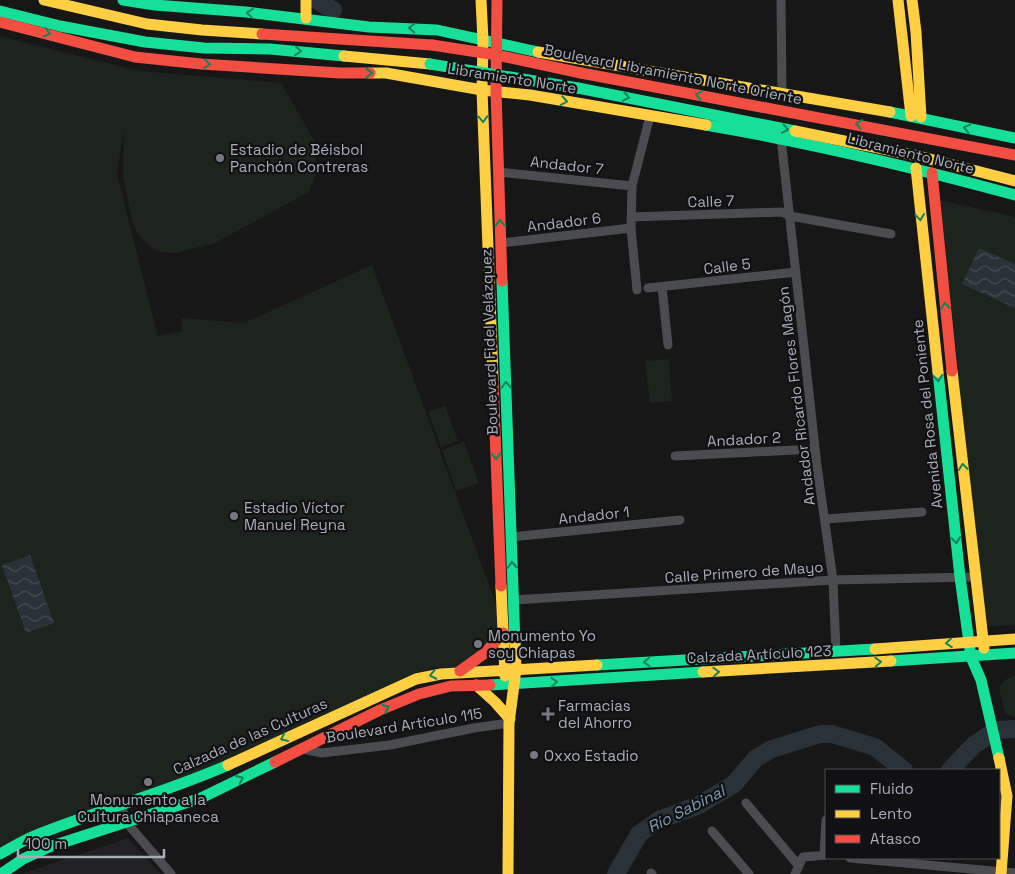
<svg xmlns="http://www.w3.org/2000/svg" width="1015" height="874" font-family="'Space Grotesk',sans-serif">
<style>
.built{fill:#212123}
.green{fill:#1d241e}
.water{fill:url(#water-waves)}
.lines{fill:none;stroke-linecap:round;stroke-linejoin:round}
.river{stroke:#2a3239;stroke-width:18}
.street{stroke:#4b4c50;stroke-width:9}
.fast{stroke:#16e098;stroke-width:11}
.slow{stroke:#ffcf43;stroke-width:11}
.jam{stroke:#f24e42;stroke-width:11}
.fast-bridge{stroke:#16e098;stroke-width:11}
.jam-bridge{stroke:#f24e42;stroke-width:11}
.oneway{stroke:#14835c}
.poi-dot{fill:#757880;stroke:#111113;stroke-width:2}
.labels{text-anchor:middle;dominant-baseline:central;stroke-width:4.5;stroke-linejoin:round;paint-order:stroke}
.street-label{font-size:15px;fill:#a8adb8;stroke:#111113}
.poi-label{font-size:15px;fill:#a8adb8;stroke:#111113;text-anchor:start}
.water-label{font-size:16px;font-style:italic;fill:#7f9bb3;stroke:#111113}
</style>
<defs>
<pattern id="water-waves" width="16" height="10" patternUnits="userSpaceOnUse" patternTransform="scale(1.25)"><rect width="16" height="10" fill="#2a3239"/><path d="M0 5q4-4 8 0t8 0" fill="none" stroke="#464d54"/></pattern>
</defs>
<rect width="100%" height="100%" fill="#171717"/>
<path class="built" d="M128,838L161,874H24L27,872Z"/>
<path class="green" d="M0,36L140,71L281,83L315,142L316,173L309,192L215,243L175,253L160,252L149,246L139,235L132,222L123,176L124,128L117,174L158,336L182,331V318L244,323L372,265L497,607L498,629L492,641L458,667L432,668L199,772L41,827L0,847Z
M939,200L1015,217V625L986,627Z
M669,359L672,401L650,403L645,361Z
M445,406L458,441L441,447L428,412Z
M464,442L479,483L456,491L442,450Z
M1013,676H1015V717L1005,714L999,687L1005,680Z"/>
<path class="water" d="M979,248L1015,264V308L962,284Z
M30,555L54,623L26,633L2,565Z"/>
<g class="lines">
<path class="river" d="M316,0L333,10
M950,770L974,745L996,730L1015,729
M616,874L639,834L659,820L699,805L734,784L756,758L772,749L820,734H832L875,747L904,770"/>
<path class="street" d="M781,0L782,94
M781,138L817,466L833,580L836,652
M498,172L632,186
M631,217L782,212L790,216L891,234
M501,243L631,228
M662,287L668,345
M648,288L796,272
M637,290L631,228L632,186L650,116
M675,456L815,449
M825,519L922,512
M511,537L680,520
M514,600L833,580L975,577
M303,749L322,753L390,745L474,728L509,723
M746,803L799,866
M121,804L126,822L171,874
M712,831L749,874
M824,855L826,820
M850,858L1015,873
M651,873L652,874
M795,874L803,857L826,855"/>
<path class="fast" d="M123,0L155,5L246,12L369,27L437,30L538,52
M0,11L60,26L145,42L204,48L270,49L344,56
M578,88L795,131
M890,112L1015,138
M706,125C810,143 913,167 1015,195
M502,281L515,644
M938,372L960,577L971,657L981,680L999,758
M891,661L1015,653
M597,665L875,649
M490,685L703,672
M0,854C11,848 22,841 34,836C98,810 165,793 228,765
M1,874L23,859L49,847L201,798L275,762"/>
<path class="slow" d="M44,0L147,24L202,30L262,34
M306,0V18
M481,0L483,40L482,90L493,379
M898,0L911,116
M912,0L916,32L921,117
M538,52L890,112
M344,56L430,64
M370,73H386L482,90L530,95L706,125
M795,131L918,156L1015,181
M916,168L938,372
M952,371L984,648
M501,586L505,676
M875,649L1015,639
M703,672L891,661
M476,685L495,702L510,719
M999,758L1007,796L1001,874
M228,765L416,679L441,674L597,665
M508,874L509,723L516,669L515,644"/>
<path class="jam" d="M497,0L496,91L502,281
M0,22L135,57L201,64L340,73H370
M262,34L432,45
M581,73L1015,155
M932,173L952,371
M493,379L501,586
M460,671L485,653L503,633
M275,762L380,710L419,694L451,686L490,685"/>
<path class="fast-bridge" d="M430,64L578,88"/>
<path class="jam-bridge" d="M432,45L497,55L581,73"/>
</g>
<defs><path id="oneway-chevron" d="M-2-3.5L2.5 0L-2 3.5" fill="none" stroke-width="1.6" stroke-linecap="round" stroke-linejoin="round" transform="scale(1.25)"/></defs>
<g class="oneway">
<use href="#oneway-chevron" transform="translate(250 13) rotate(-174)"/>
<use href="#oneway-chevron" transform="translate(412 28) rotate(-177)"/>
<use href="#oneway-chevron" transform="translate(47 33) rotate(13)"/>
<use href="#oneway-chevron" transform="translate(298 51) rotate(5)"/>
<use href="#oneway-chevron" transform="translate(207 64) rotate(4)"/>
<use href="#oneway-chevron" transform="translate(369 73)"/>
<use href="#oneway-chevron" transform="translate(699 95) rotate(-170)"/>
<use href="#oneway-chevron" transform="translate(626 97) rotate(11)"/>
<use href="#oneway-chevron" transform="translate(564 101) rotate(10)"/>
<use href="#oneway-chevron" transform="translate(483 119) rotate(88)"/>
<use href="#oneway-chevron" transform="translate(859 124) rotate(-170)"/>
<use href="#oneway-chevron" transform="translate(967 128) rotate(-167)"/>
<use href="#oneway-chevron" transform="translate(785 129) rotate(11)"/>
<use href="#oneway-chevron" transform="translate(920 217) rotate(84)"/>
<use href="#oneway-chevron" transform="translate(500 223) rotate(-93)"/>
<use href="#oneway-chevron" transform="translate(945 306) rotate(-96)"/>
<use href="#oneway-chevron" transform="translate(938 378) rotate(84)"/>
<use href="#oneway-chevron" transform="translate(506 385) rotate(-92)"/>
<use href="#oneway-chevron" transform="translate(496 456) rotate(88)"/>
<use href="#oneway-chevron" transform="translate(963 467) rotate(-96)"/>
<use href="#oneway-chevron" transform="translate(956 540) rotate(84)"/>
<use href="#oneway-chevron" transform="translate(512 565) rotate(-93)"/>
<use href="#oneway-chevron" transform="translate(949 643) rotate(176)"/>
<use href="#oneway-chevron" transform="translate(647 662) rotate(177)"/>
<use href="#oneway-chevron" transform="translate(878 662) rotate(-3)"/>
<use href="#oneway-chevron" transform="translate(716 672) rotate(-3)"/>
<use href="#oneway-chevron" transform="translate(433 675) rotate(168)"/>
<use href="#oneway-chevron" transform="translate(554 682) rotate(-3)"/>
<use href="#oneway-chevron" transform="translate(386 708) rotate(-23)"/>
<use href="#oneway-chevron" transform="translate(284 738) rotate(155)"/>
<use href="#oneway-chevron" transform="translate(240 779) rotate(-25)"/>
</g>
<g class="poi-dot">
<circle cx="220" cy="158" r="5"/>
<circle cx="234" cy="516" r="5"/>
<circle cx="478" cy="644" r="5"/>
<path d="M545.5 706.5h5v5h5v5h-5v5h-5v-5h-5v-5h5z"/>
<circle cx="534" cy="755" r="5"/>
<circle cx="148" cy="782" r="5"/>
</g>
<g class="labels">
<g class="street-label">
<text transform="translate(673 74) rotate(11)">Boulevard Libramiento Norte Oriente</text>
<text transform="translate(512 78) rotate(9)">Libramiento Norte</text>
<text transform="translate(911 153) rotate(14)">Libramiento Norte</text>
<text transform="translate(567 165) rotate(6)">Andador 7</text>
<text transform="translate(711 201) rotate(-2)">Calle 7</text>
<text transform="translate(564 222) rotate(-7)">Andador 6</text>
<text transform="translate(727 266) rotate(-7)">Calle 5</text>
<text transform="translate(489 342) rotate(-92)">Boulevard Fidel Velázquez</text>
<text transform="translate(796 396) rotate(-97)">Andador Ricardo Flores Magón</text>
<text transform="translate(927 414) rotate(-96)">Avenida Rosa del Poniente</text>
<text transform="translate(744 439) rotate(-3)">Andador 2</text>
<text transform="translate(594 515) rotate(-6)">Andador 1</text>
<text transform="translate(744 572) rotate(-4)">Calle Primero de Mayo</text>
<text transform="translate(759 654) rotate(-3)">Calzada Artículo 123</text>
<text transform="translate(404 725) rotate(-9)">Boulevard Artículo 115</text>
<text transform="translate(250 736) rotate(-24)">Calzada de las Culturas</text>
</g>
<g class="poi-label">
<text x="230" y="149">Estadio de Béisbol<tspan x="230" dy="17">Panchón Contreras</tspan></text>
<text x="244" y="507">Estadio Víctor<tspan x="244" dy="17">Manuel Reyna</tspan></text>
<text x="488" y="635">Monumento Yo<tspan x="488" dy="17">soy Chiapas</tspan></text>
<text x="558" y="705">Farmacias<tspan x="558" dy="17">del Ahorro</tspan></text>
<text x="544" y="755">Oxxo Estadio</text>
<text x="148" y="799" text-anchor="middle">Monumento a la<tspan x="148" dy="17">Cultura Chiapaneca</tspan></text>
</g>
<g class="water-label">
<text transform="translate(686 809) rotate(-27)">Río Sabinal</text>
</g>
</g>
<rect x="825" y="769" width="175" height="90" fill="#111113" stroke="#4d4f55"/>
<rect x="835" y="785" width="25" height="8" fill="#16e098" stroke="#4d4f55"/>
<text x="870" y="794" font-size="15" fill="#a8adb8">Fluido</text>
<rect x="835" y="810" width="25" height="8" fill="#ffcf43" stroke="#4d4f55"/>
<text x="870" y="819" font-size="15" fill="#a8adb8">Lento</text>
<rect x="835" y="835" width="25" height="8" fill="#f24e42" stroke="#4d4f55"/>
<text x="870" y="844" font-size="15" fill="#a8adb8">Atasco</text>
<path d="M18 849v8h146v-8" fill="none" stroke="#a8adb8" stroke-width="2.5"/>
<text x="25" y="849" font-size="15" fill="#a8adb8" stroke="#111113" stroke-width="4" paint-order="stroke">100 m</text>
</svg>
